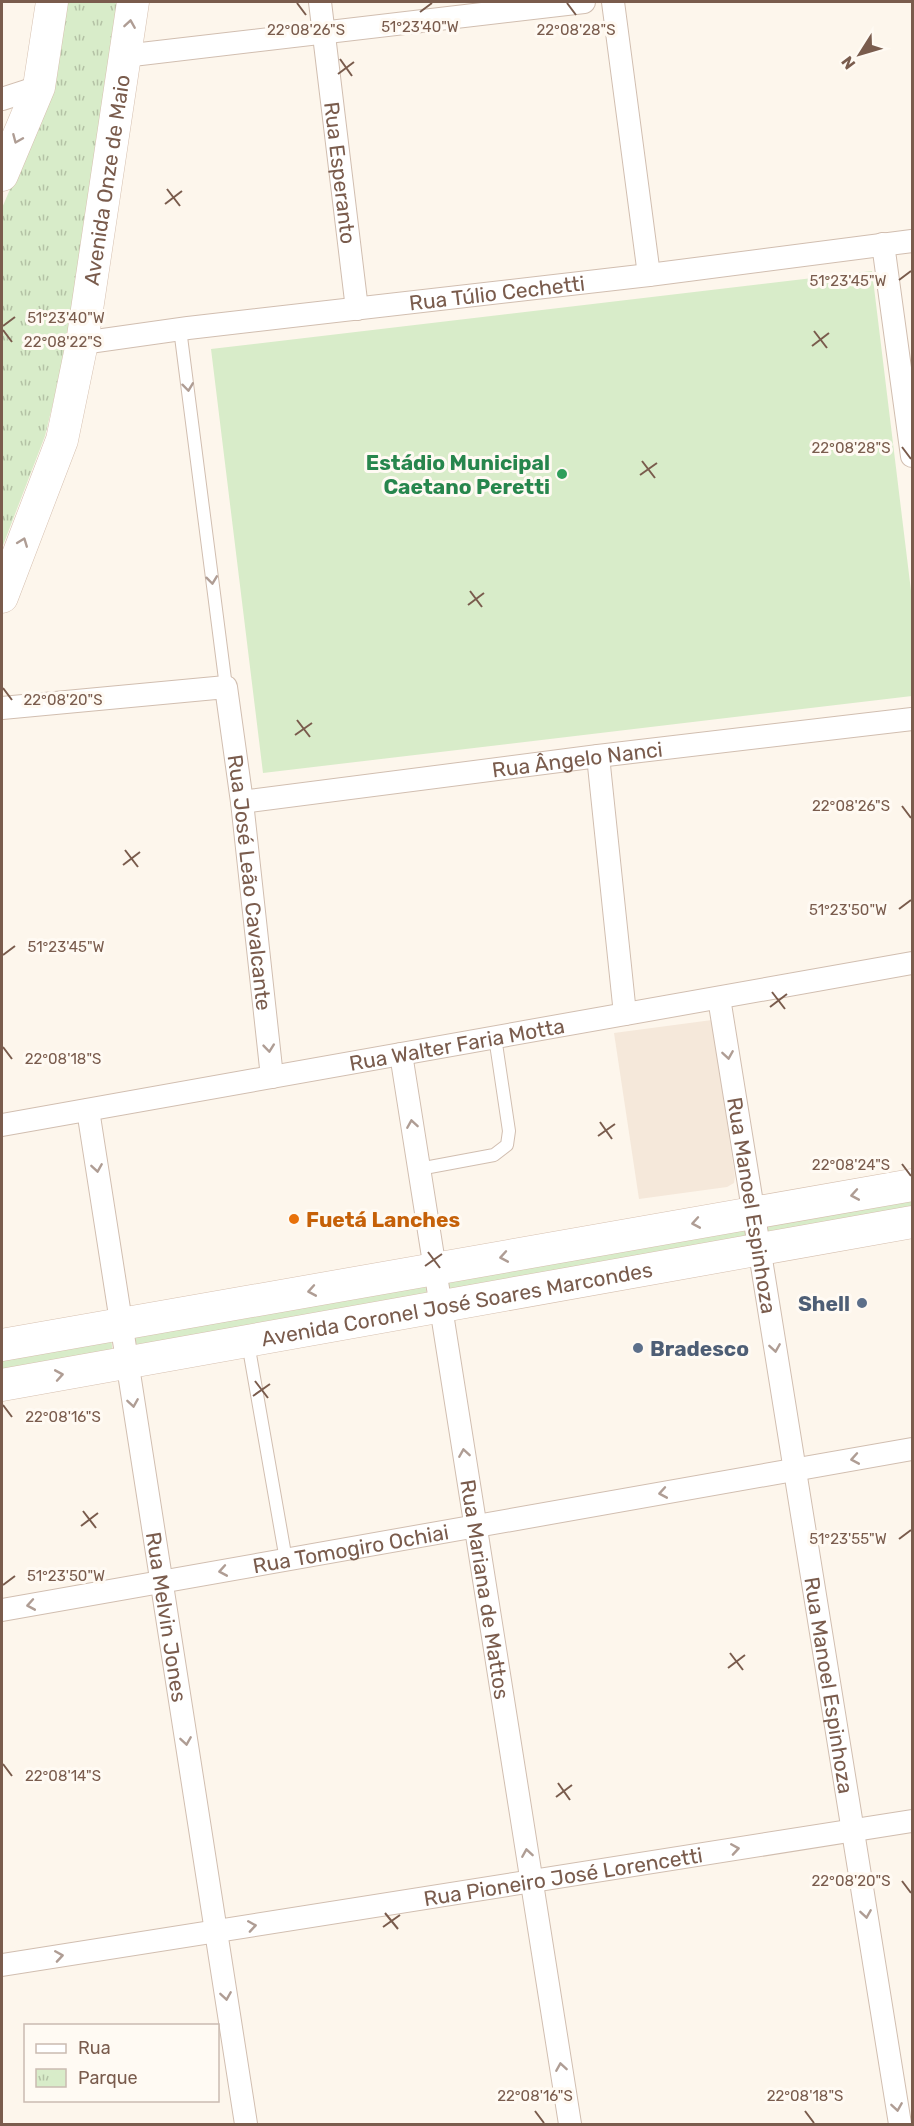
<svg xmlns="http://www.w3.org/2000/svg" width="914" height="2126" font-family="Rubik,sans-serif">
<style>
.residential{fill:#f5e8da}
.green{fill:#d8ecc9}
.park{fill:url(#park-tufts)}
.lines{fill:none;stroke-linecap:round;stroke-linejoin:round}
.lane-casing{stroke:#d1beb0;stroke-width:14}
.street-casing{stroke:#d1beb0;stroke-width:24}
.secondary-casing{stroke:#d6c0b0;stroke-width:33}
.lane{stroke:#fff;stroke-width:12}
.street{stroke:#fff;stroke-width:22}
.secondary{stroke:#fff;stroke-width:32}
.oneway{stroke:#af9d94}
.ticks{fill:none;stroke:#7a5c4d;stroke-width:2}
.leisure-dot{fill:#2e9e5b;stroke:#fffaf3;stroke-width:2}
.food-dot{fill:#e8710a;stroke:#fffaf3;stroke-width:2}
.service-dot{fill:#5c6f8a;stroke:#fffaf3;stroke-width:2}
.labels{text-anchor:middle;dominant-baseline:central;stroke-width:6;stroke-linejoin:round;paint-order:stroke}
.street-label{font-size:21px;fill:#7a5c4d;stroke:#fffaf3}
.leisure-label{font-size:21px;font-weight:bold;fill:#27864d;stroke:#fffaf3;text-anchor:end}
.food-label{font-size:21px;font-weight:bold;fill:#c56008;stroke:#fffaf3;text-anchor:start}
.service-label{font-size:21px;font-weight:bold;fill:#4e5e75;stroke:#fffaf3;text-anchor:end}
.ticks-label{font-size:15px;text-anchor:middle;fill:#7a5c4d;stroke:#fffaf3;stroke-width:6;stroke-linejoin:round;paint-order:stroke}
</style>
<defs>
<pattern id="park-tufts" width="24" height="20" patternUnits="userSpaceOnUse" patternTransform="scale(1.5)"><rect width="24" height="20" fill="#d8ecc9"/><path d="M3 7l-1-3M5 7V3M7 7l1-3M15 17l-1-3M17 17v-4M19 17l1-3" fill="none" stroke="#b4c2a5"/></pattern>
</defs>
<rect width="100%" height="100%" fill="#fdf6ec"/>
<path class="residential" d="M712,1020L735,1177L734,1183L727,1187L639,1199L614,1033Z"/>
<path class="green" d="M872,271L912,599V696L263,773L211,349Z
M912,1196V1211L768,1237L766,1222Z
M744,1226L747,1240L450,1293L448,1278Z
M425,1283L427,1297L137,1349L135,1334Z
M111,1339L113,1353L2,1373V1358Z"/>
<path class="park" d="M61,2H123L68,341L45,436L2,548V208L22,161Z"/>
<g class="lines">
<g class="lane-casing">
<path id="lane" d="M180,329L226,687
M419,1169L494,1155L507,1145L509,1131L495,1037
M248,1343L286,1560"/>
</g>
<g class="street-casing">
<g id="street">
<path id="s1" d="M320,2L357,309"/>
<path d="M613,2L649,275"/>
<path d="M124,56L584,2"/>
<path d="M2,99L39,87"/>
<path d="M883,244L912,456"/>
<path id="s2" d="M82,343L188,328L649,275L912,241"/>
<path id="s3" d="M2,708L226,687L242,802L272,1077"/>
<path d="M598,756L625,1014"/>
<path id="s4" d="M242,802L598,756L912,719"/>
<path id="s5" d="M719,998L900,2124"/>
<path id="s6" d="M401,1054L570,2124"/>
<path id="s7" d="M88,1110L246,2124"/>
<path id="s8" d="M2,1125L912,963"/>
<path id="s9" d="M2,1610L912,1449"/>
<path id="s10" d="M2,1965L912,1821"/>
</g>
</g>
<g class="secondary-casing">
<g id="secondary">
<path d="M2,175L39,87L52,2"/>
<path id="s11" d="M2,597L62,440L82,343L133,2"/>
<path d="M2,1345L912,1185"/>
<path id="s12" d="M2,1385L912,1222"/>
</g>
</g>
<use href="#lane" class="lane"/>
<use href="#street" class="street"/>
<use href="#secondary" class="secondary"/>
</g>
<defs><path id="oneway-chevron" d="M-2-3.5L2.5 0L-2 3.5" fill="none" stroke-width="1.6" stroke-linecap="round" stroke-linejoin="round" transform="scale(1.5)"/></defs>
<g class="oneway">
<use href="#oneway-chevron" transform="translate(130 24) rotate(-81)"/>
<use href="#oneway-chevron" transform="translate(17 139) rotate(113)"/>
<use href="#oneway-chevron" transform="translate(188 387) rotate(83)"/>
<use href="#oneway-chevron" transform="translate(23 542) rotate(-69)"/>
<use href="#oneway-chevron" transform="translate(212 580) rotate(83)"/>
<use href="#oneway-chevron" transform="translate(269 1048) rotate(84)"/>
<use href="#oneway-chevron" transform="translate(728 1055) rotate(81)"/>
<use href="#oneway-chevron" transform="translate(412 1124) rotate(-99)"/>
<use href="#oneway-chevron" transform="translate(97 1168) rotate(81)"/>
<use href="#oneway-chevron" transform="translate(855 1195) rotate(170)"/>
<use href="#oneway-chevron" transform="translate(696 1223) rotate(170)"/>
<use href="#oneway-chevron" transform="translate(504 1257) rotate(170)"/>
<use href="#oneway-chevron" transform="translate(312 1291) rotate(170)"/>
<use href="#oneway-chevron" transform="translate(775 1348) rotate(81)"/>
<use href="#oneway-chevron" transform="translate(59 1375) rotate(-10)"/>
<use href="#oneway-chevron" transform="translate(133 1403) rotate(81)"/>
<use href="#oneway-chevron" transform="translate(464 1453) rotate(-99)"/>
<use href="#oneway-chevron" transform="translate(855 1459) rotate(170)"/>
<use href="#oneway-chevron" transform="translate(663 1493) rotate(170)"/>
<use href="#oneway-chevron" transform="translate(223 1571) rotate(170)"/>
<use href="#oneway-chevron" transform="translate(31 1605) rotate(170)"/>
<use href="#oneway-chevron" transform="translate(186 1741) rotate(81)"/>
<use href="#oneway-chevron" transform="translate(735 1849) rotate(-9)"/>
<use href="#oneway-chevron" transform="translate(527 1853) rotate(-99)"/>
<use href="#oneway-chevron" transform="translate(866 1914) rotate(81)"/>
<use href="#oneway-chevron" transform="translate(252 1926) rotate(-9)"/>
<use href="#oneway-chevron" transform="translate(59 1956) rotate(-9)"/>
<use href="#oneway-chevron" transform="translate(226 1996) rotate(81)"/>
<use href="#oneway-chevron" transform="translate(561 2067) rotate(-99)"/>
<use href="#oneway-chevron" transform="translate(897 2107) rotate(81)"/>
</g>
<path class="ticks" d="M297,3L306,15M567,3L576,15M420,12L432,3M340,59L352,76M338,74L354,62M167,189L180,206M165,204L182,191M899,280L911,271M3,326L15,317M3,330L12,342M814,331L827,348M812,346L829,333M902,447L911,459M642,461L655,478M640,475L657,463M470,591L482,607M468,605L484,593M3,688L12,700M297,720L310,737M295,735L312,723M902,806L911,818M125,850L138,867M123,865L140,852M899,909L911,900M3,955L15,946M772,992L785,1009M770,1007L787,994M3,1047L12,1059M600,1122L612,1139M598,1136L615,1124M902,1164L911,1176M428,1252L440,1268M425,1266L442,1254M255,1381L268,1398M253,1396L270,1384M3,1405L12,1417M83,1511L96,1528M81,1526L98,1513M899,1539L911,1530M3,1585L15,1576M730,1653L743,1670M728,1668L745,1655M3,1764L12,1776M558,1783L570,1800M556,1797L572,1785M902,1881L911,1893M385,1913L398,1929M383,1927L400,1915M535,2111L544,2123M805,2111L814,2123"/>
<circle class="leisure-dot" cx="562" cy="474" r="6"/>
<circle class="food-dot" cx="294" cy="1219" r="6"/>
<g class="service-dot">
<circle cx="862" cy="1303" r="6"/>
<circle cx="638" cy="1348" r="6"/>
</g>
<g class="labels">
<g class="street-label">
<text stroke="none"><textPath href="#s1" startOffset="172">Rua Esperanto</textPath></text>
<text stroke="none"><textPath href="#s11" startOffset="432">Avenida Onze de Maio</textPath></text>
<text stroke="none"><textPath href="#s2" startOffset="418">Rua Túlio Cechetti</textPath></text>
<text stroke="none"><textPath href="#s4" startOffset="338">Rua Ângelo Nanci</textPath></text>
<text stroke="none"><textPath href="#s3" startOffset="422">Rua José Leão Cavalcante</textPath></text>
<text stroke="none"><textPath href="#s8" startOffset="462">Rua Walter Faria Motta</textPath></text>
<text stroke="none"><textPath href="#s5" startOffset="210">Rua Manoel Espinhoza</textPath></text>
<text stroke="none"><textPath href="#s12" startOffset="462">Avenida Coronel José Soares Marcondes</textPath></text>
<text stroke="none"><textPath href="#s9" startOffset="354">Rua Tomogiro Ochiai</textPath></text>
<text stroke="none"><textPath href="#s6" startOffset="542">Rua Mariana de Mattos</textPath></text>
<text stroke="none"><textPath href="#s7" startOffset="513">Rua Melvin Jones</textPath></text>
<text stroke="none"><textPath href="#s5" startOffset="696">Rua Manoel Espinhoza</textPath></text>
<text stroke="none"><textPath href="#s10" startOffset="568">Rua Pioneiro José Lorencetti</textPath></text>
</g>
<g class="leisure-label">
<text x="550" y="462">Estádio Municipal<tspan x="550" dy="24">Caetano Peretti</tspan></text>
</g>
<g class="food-label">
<text x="306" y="1219">Fuetá Lanches</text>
</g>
<g class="service-label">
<text x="850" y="1303">Shell</text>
<text x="650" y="1348" text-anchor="start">Bradesco</text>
</g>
</g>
<g class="ticks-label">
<text x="420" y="32">51°23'40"W</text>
<text x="306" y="35">22°08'26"S</text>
<text x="576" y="35">22°08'28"S</text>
<text x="848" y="286">51°23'45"W</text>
<text x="66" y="323">51°23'40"W</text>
<text x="63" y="347">22°08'22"S</text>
<text x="851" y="453">22°08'28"S</text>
<text x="63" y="705">22°08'20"S</text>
<text x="851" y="811">22°08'26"S</text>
<text x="848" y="915">51°23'50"W</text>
<text x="66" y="952">51°23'45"W</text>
<text x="63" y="1064">22°08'18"S</text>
<text x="851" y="1170">22°08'24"S</text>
<text x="63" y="1422">22°08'16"S</text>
<text x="848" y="1544">51°23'55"W</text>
<text x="66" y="1581">51°23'50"W</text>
<text x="63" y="1781">22°08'14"S</text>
<text x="851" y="1886">22°08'20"S</text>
<text x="535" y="2101">22°08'16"S</text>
<text x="805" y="2101">22°08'18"S</text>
</g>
<rect width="914" height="2126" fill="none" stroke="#7a5c4d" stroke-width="6"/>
<rect x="24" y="2024" width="195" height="78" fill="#fffaf3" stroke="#cabbb1" stroke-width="1.5"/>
<rect x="36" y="2044" width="30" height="9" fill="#ffffff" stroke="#cabbb1" stroke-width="1.5"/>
<text x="78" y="2054" font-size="18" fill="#7a5c4d">Rua</text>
<rect x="36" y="2069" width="30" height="18" fill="url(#park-tufts)" stroke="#cabbb1" stroke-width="1.5"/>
<text x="78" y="2084" font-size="18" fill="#7a5c4d">Parque</text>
<g transform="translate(860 54) rotate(233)" stroke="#fffaf3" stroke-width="4.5" paint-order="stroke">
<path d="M0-4.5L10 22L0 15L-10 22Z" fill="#7a5c4d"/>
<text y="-9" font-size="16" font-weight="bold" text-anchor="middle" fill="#7a5c4d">N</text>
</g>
</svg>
